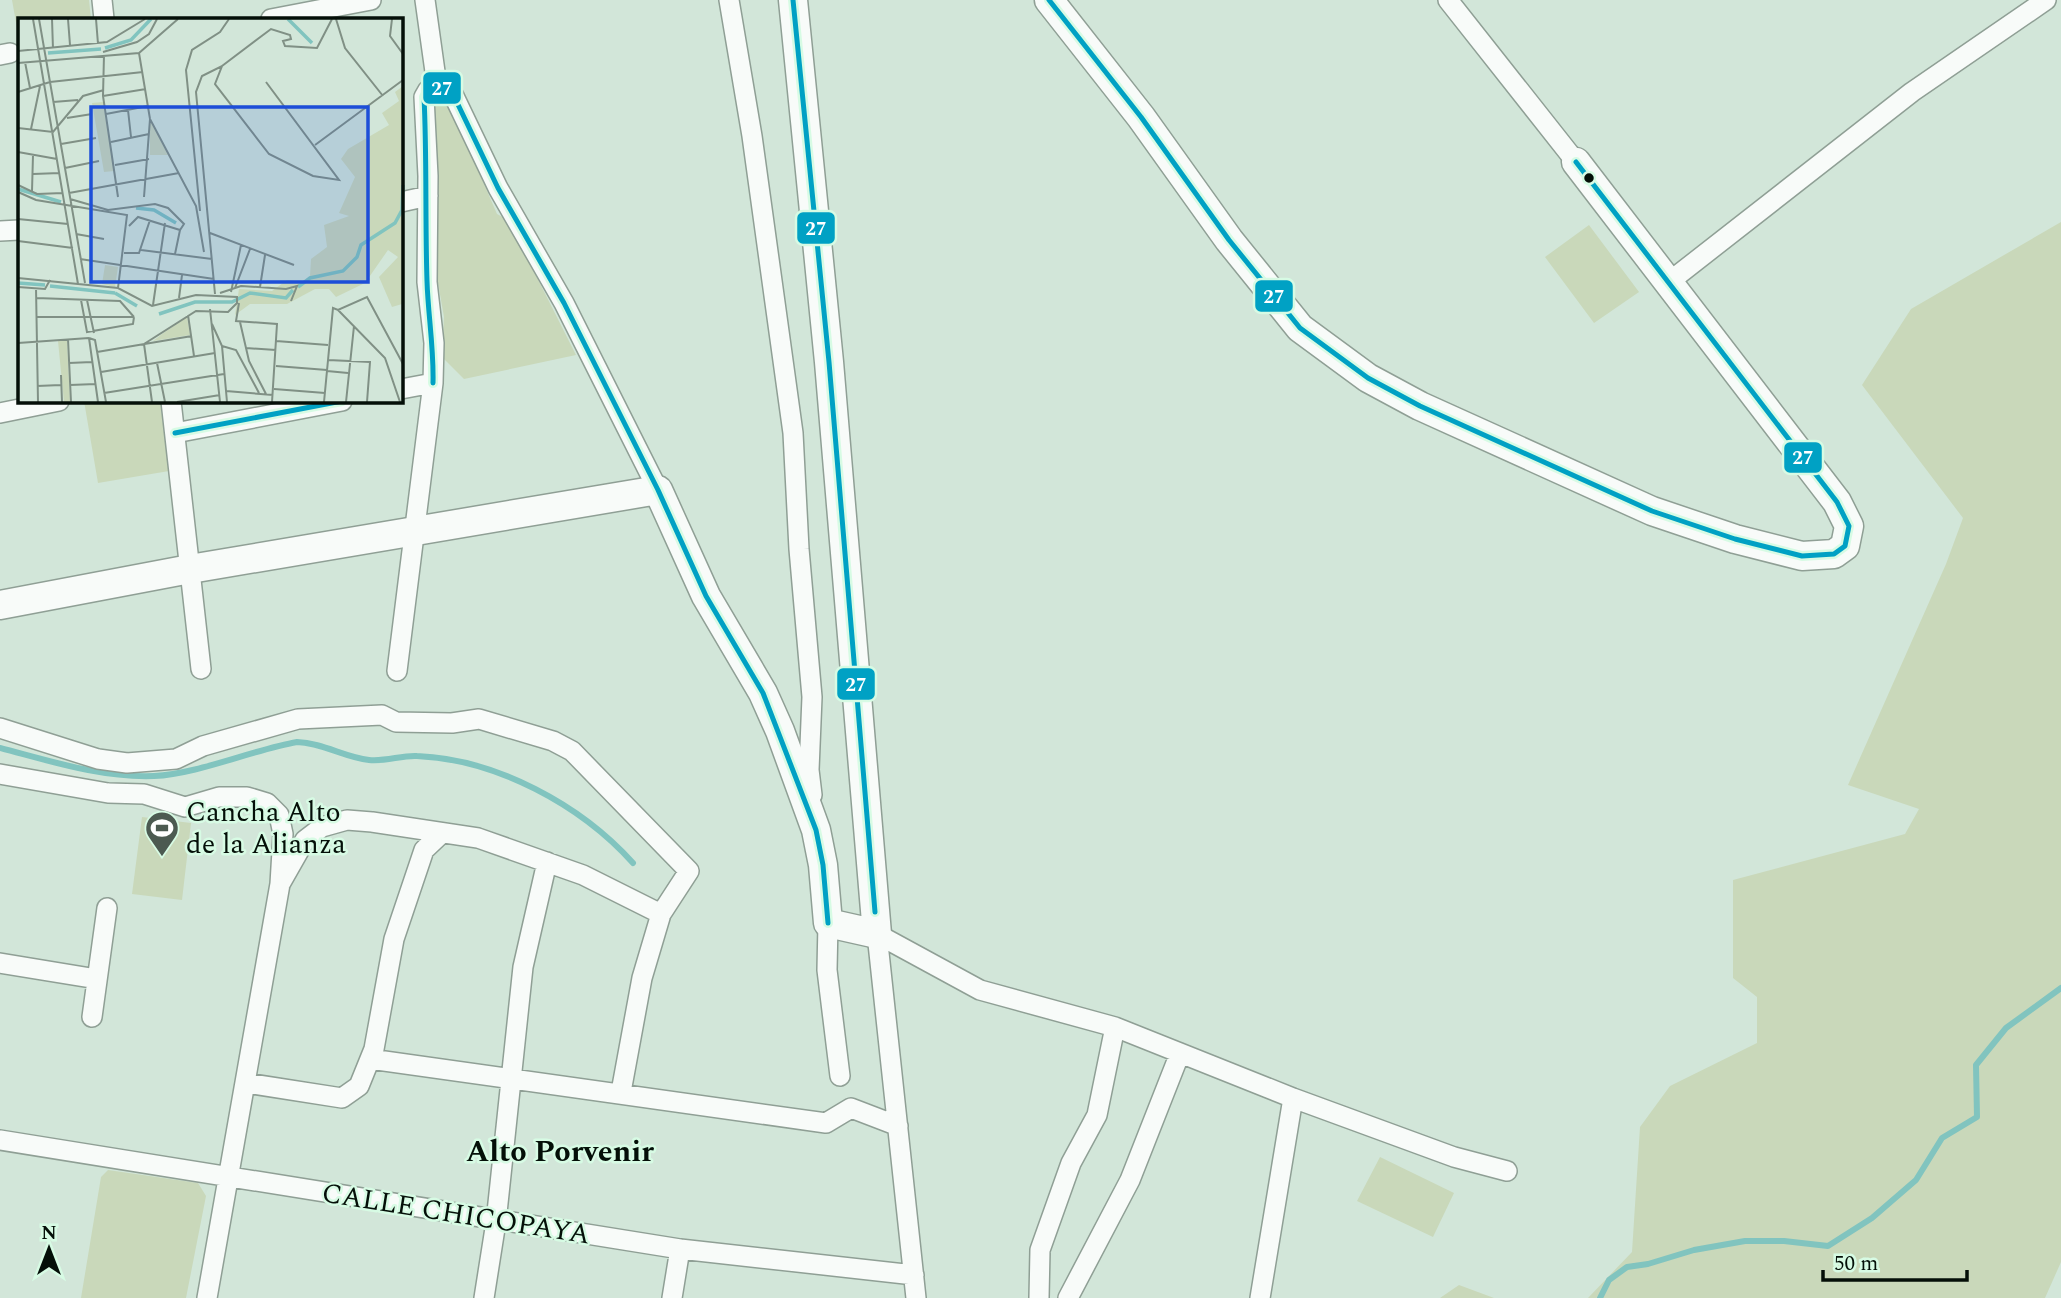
<svg xmlns="http://www.w3.org/2000/svg" width="2061" height="1298" font-family="Spectral,serif">
<style>
.green{fill:#c9d8ba}
.lines{fill:none;stroke-linecap:round;stroke-linejoin:round}
.stream{stroke:#81c4bf;stroke-width:6}
.street-casing{stroke:#8f9f95;stroke-width:22}
.secondary-casing{stroke:#8f9f95;stroke-width:31}
.street{stroke:#f8fbf9;stroke-width:19}
.secondary{stroke:#f8fbf9;stroke-width:28}
.bus-1-casing{stroke:#d7fbe4;stroke-width:10}
.bus-1{stroke:#00a1c4;stroke-width:5}
.bus-dot{fill:#040f08;stroke:#d7fbe4;stroke-width:2.5}
.labels{text-anchor:middle;dominant-baseline:central;stroke-width:5;stroke-linejoin:round;paint-order:stroke}
.poi-label{font-size:28px;fill:#040f08;stroke:#d7fbe4;text-anchor:start}
.street-label{font-size:28px;fill:#040f08;stroke:#d7fbe4}
.neighbourhood-label{font-size:30px;font-weight:bold;fill:#040f08;stroke:#d7fbe4}
.inset-river{fill:none;stroke:#81c4bf;stroke-width:3.5}
.inset-road{fill:none;stroke:#809085;stroke-width:2}
.view{fill:#1d4ed8;fill-opacity:0.15;stroke:#1d4ed8;stroke-width:3.5}
.inset-edge{fill:none;stroke:#040f08;stroke-width:3.5}
.line-badge{stroke:#d7fbe4;stroke-width:2.5}
.badge-label{font-size:19px;text-anchor:middle;font-weight:bold;fill:#fff}
</style>
<rect width="100%" height="100%" fill="#d2e6d9"/>
<path class="green" d="M12,0H89L91,19H19V39Z
M439,98L450,105L497,214L508,220L576,355L464,379L442,357L444,317L435,266L433,100Z
M2061,222V1262L2045,1298H1588L1632,1252L1640,1127L1670,1086L1757,1043V997L1733,978V880L1905,834L1919,809L1848,785L1946,564L1963,518L1862,385L1911,309Z
M1589,225L1639,292L1594,323L1545,257Z
M84,401H160L169,471L98,483Z
M142,817L191,823L182,900L132,894Z
M1380,1157L1454,1193L1433,1237L1357,1201Z
M108,1170L198,1183L206,1196L186,1298H81L101,1177Z
M1459,1285L1494,1298H1440Z"/>
<g class="lines">
<path class="stream" d="M0,748C50,761 102,778 154,776C198,774 252,750 297,742C323,743 344,757 369,760C385,762 402,755 417,756C496,759 581,805 633,863
M1600,1298L1609,1280L1627,1267L1648,1264L1694,1250L1745,1241H1784L1828,1246L1872,1218L1916,1180L1942,1138L1977,1117L1976,1065L2006,1028L2061,988"/>
<g class="street-casing">
<path id="street" d="M102,0L104,19
M425,0L437,86
M729,0L752,136L793,433L799,549L812,697L809,770L812,795
M1448,0L1576,162
M271,19L371,0
M0,55L10,53
M401,202L428,196
M0,231L19,230
M1669,282L1912,92L2046,0
M401,389L433,383
M171,401L201,669
M0,413L59,401
M175,433L342,401
M397,671L433,383L434,343L427,282L428,176L424,97L428,90L437,86L452,92L498,188L564,303L658,490
M0,728L98,759L127,763L176,759L203,746L298,719L382,715L396,722L452,723L479,719L553,741L572,751L689,871L661,914L583,875L478,838L372,822L347,820L322,827L305,840L280,884
M0,774L108,793L144,794L185,807L219,797H247L267,803L279,815L283,834L280,884L207,1298
M828,923L827,970L840,1076
M877,934L980,990L1115,1027L1293,1098L1454,1157L1507,1171
M877,934L916,1298
M0,963L97,979
M92,1017L107,908
M370,1059L826,1123L851,1108L898,1126
M246,1083L342,1098L359,1086L374,1049L394,939L424,850L442,833
M621,1092L642,978L661,914
M0,1140L680,1249L914,1275
M484,1298L496,1222L523,967L547,862
M672,1298L680,1249
M1039,1298L1040,1250L1071,1163L1097,1115L1115,1027
M1068,1298L1130,1180L1180,1053
M1260,1298L1293,1098"/>
</g>
<g class="secondary-casing">
<path id="secondary" d="M1049,0L1141,117L1229,240L1300,328L1368,378L1420,406L1652,511L1735,539L1802,556L1834,554L1845,546L1849,526L1837,502L1576,162
M0,605L190,569L658,490L706,596L763,693L780,731L816,830L823,865L828,923L877,934L829,362L793,0"/>
</g>
<use href="#street" class="street"/>
<use href="#secondary" class="secondary"/>
<g class="bus-1-casing">
<path id="bus-1" d="M793,0L829,362L875,912
M1049,0L1141,117L1229,240L1300,328L1368,378L1420,406L1652,511L1735,539L1802,556L1834,554L1845,546L1849,526L1837,502L1576,162
M433,383C434,348 428,315 427,281C425,219 427,158 424,97L428,90L437,86L452,92L498,188L564,303L658,490L706,596L763,693L816,830L823,865L828,923
M175,433L342,401"/>
</g>
<use href="#bus-1" class="bus-1"/>
</g>
<defs>
<g id="stadium-pin" transform="scale(1.75)"><path d="M0 17L-7.5 6A9.5 9.5 0 1 1 7.5 6Z" fill="#4c5a51" stroke="#d7fbe4"/><path d="M0-5a6.5 5 0 1 0 0 10a6.5 5 0 1 0 0-10ZM-3.5-1.8h7v3.6h-7Z" fill="#fff"/></g>
</defs>
<g fill-rule="evenodd">
<use href="#stadium-pin" x="162" y="828"/>
</g>
<circle class="bus-dot" cx="1589" cy="178" r="6"/>
<g class="labels">
<g class="poi-label">
<text x="186" y="812">Cancha Alto<tspan x="186" dy="32">de la Alianza</tspan></text>
</g>
<g class="street-label">
<text transform="translate(456 1214) rotate(9)">CALLE CHICOPAYA</text>
</g>
<g class="neighbourhood-label">
<text x="560" y="1152">Alto Porvenir</text>
</g>
</g>
<g transform="translate(18 18)">
<rect width="385" height="385" fill="#d2e6d9"/>
<path d="M385,68L384,286L374,289L361,259L380,239L370,232L347,265L318,279L311,271H297L269,286H232L217,297L221,271L254,273L269,262L286,264L292,258L293,241L309,229L306,207L331,198L321,195L337,159L323,141L330,131L371,107L364,95L381,83L377,74ZM85,84L96,153L86,154L74,85ZM132,102L150,137H132ZM87,247L100,249L97,269L84,266ZM169,299L172,317L135,323L144,316ZM40,323H49L52,384H46Z" fill="#c9d8ba"/>
<path class="inset-river" d="M270,1L294,25M87,30L113,22L133,1M30,35L83,31M0,171L43,184M118,190L136,192L158,205M0,265L27,267M32,268L97,275M280,269L292,260L325,253L339,239L343,227L377,205L384,192L385,167M97,275L119,288M141,296L177,284H214L232,275L268,280L275,272"/>
<path class="inset-road" d="M15,1L60,266M21,1L67,265M34,1L35,31M50,1L52,27M78,1L80,26M318,1L327,30L365,78M374,1L372,18L385,36M0,33L89,24L127,1M85,34L119,24L131,16L139,1M121,35L132,101M86,37L85,78L100,179M7,44L12,70M0,45L121,35L160,1M204,48L253,11L272,17L273,21L265,23L267,28L299,30L314,1M0,74L32,64L125,54M85,78L128,71M35,84L60,82M110,92L113,119M88,96L130,88M49,100L74,96M0,110L35,114L65,78L86,72M13,111L22,68M93,124L131,116M43,126L78,120M297,127L385,62M0,134L39,141M97,147L131,141M47,150L81,143M15,156L42,155M0,167L19,176L45,175M14,173L15,137M0,174L18,182L109,197L100,270M51,175L161,155M126,179L132,101L178,188L186,234M52,181L90,192L137,186L150,190L166,206L162,212L120,199L111,208M182,193L168,52L174,32L202,14L211,1M0,201L50,206M192,215L276,247M58,216L86,221M0,223L55,230M123,232L194,241M106,235H121L132,202M157,236L162,212M62,241L196,261M0,260L100,270L134,288L178,277L219,279V285L210,294L178,293L126,326M0,269L27,271L32,262M242,269L247,237M18,270L20,384M217,270L232,231M213,274L223,227M202,275L223,268L268,271L279,268L273,283M197,276L178,74L184,58L204,48L197,66L251,136L295,158L321,162L248,64M18,280L102,283L116,299M161,280L164,257M63,282L69,314L115,306L116,299M69,282L76,315M221,285L218,303L259,306L254,384M135,287L147,205M192,291L202,384M320,292L367,340L382,384M170,297L176,338M19,299H116M222,304L231,343L248,376M194,306L204,328L209,384M71,320L77,322L88,384M71,320L80,384M50,321L53,384M258,323L310,327M0,325L71,320M126,326L134,384M204,328L218,332L241,375M228,330L258,332M79,334L174,318M310,342L352,344L349,384M51,345L74,344M139,345L147,384M258,348L309,352M309,353L330,355M83,354L197,335M43,357L44,384M52,367L78,366M19,368L43,367M256,371L307,375M208,373L255,377M86,375L206,356M159,384L202,377M306,384L315,290L320,292L349,279L385,346M328,384L336,308"/>
<path class="view" d="M73,89H350V264H73Z"/>
<rect width="385" height="385" class="inset-edge"/>
</g>
<g class="line-badge">
<rect x="422" y="71" width="40" height="34" rx="7" fill="#00a1c4"/>
<rect x="796" y="211" width="40" height="34" rx="7" fill="#00a1c4"/>
<rect x="1254" y="279" width="40" height="34" rx="7" fill="#00a1c4"/>
<rect x="1783" y="441" width="40" height="33" rx="7" fill="#00a1c4"/>
<rect x="836" y="667" width="40" height="34" rx="7" fill="#00a1c4"/>
</g>
<g class="badge-label">
<text x="442" y="95">27</text>
<text x="816" y="235">27</text>
<text x="1274" y="303">27</text>
<text x="1803" y="464">27</text>
<text x="856" y="691">27</text>
</g>
<g transform="translate(49 1249)" stroke="#d7fbe4" stroke-width="5" paint-order="stroke">
<path d="M0-5L12 26L0 18L-12 26Z" fill="#040f08"/>
<text y="-10" font-size="19" font-weight="bold" text-anchor="middle" fill="#040f08">N</text>
</g>
<path d="M1823 1270v10h144v-10" fill="none" stroke="#040f08" stroke-width="3.5"/>
<text x="1834" y="1270" font-size="21" fill="#040f08" stroke="#d7fbe4" stroke-width="5" paint-order="stroke">50 m</text>
</svg>
